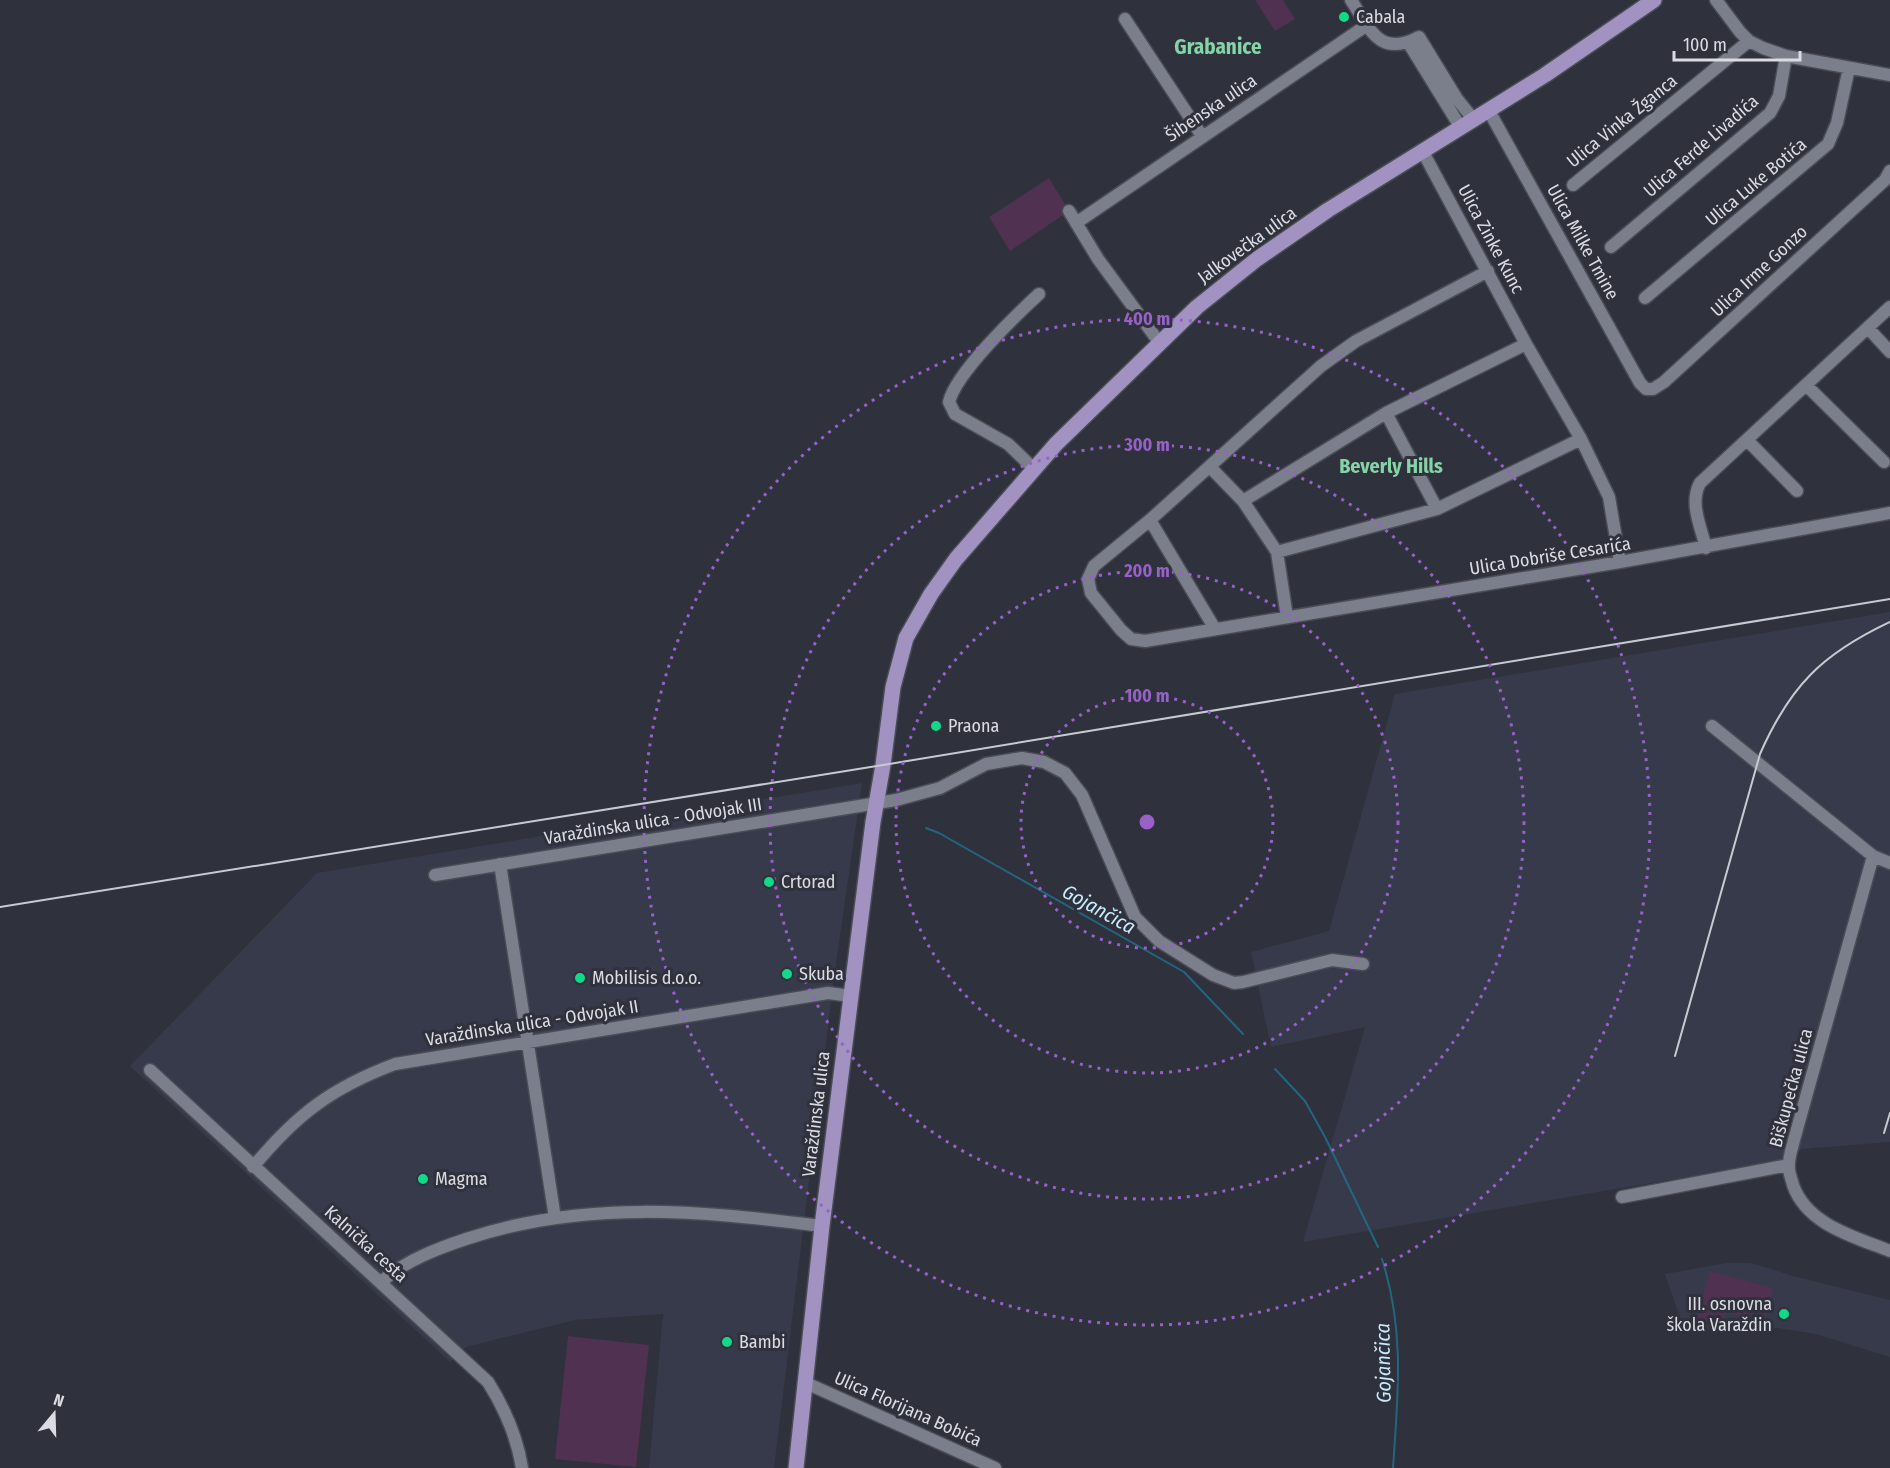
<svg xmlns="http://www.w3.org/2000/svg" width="1890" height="1468" font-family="'Fira Sans Condensed',sans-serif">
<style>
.built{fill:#373a4b}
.green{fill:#503151}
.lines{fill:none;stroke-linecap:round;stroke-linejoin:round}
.stream{stroke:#236681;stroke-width:2}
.minor-casing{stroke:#4a4c55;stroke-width:15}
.major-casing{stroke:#4a4c55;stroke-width:18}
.minor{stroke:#7b7e8b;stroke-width:12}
.major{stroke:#a192c2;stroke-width:15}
.rail{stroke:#c8cad1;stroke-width:2}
.ring{fill:none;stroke:#9861ca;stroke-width:3;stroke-dasharray:3 6}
.poi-dot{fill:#12d98a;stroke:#2f313c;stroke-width:2}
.labels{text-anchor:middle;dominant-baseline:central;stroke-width:6;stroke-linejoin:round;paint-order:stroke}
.poi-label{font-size:18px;fill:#dbdce3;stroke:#2f313c;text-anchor:start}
.street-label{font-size:18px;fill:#dbdce3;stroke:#2f313c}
.neighbourhood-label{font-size:20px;font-weight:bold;fill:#85d3a6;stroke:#2f313c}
.water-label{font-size:20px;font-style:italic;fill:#c8ebfc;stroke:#2f313c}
.quarter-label{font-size:21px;font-weight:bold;fill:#85d3a6;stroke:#2f313c}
.centre{fill:#9861ca;stroke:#2f313c;stroke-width:3}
.ring-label{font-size:18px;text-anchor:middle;font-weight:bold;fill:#9861ca;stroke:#2f313c;stroke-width:6;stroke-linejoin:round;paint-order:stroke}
</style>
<rect width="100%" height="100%" fill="#2f313c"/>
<path class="built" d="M1890,612V1142L1802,1149L1776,1162L1303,1242L1365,1027L1271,1047L1251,952L1329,931L1395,694Z
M862,783L834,977L774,1468H649L663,1314L575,1320L466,1347L450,1362L130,1066L317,873Z
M1726,1263H1751L1797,1277L1890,1300V1357L1816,1334L1778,1328L1737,1327L1685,1332L1665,1274Z"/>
<path class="green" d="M1255,0H1283L1295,19L1275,31Z
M1049,178L1069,211L1010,251L989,217Z
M1710,1271L1773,1288L1766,1316L1749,1312L1746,1318L1726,1312L1722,1326L1696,1319Z
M568,1336L649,1345L636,1467L555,1459Z"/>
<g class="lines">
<path class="stream" d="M926,828L939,833L1184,972L1243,1034
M1275,1069L1305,1101L1325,1137L1378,1247
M1382,1259C1405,1331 1398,1394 1393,1468"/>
<g class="minor-casing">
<path id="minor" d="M1351,0C1370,29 1379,58 1419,37L1457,99L1474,120
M1716,0L1740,32L1749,41L1763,48L1786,56L1890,75
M1125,19L1202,136
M1408,42L1461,128
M1489,111L1640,383L1646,389H1653L1664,382L1885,180L1890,171
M1423,152L1526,344L1581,439L1609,497L1620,562
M1573,185L1749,41
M1069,211L1098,259L1159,342
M1076,223L1367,25
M1611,247L1770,113L1779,96L1786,56
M1488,271L1356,341L1321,366L1150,520L1094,566L1088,579L1091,593L1121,630L1131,639L1145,641L1620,562L1890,513
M1645,298L1828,144L1837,123L1849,68
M1868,328L1890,352
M1806,385L1884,462
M1386,413L1437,509
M1747,440L1797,491
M1210,467L1243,501L1277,552L1287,617
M1033,468L1008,444L955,414L949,402C956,373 1015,316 1039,294
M1243,501L1386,413L1526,344
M1150,520L1215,629
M1706,548C1701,527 1689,503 1700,483L1890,307
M1277,552L1437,509L1581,439
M1712,726L1873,856L1890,863
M1873,856L1794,1140C1792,1149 1788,1158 1789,1168C1789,1174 1792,1180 1793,1185C1807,1225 1855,1237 1890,1251
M500,864L555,1218
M435,875L896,800L940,788L986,764L1022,758L1044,762L1065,773L1082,795L1135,917L1159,941L1213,975L1234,983L1243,982L1332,960L1363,964
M150,1070L488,1382C505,1409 517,1436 522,1468
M253,1167C296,1115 331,1088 395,1064L828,993L851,996
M1622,1197L1789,1165
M381,1282C405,1261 436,1249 466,1239C586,1199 700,1211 822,1226
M806,1383L995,1468"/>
</g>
<g class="major-casing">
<path id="major" d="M796,1468L822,1226L873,822L883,765L893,687L906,638L931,594L956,559L1056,444L1197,307L1257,259L1328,210L1545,75L1654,0"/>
</g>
<use href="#minor" class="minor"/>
<use href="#major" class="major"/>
<path class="rail" d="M0,907L883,765L1890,599
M1675,1056L1760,754C1790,686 1822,654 1890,622
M1884,1133L1890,1113"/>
</g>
<g class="ring">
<circle cx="1147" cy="822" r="126"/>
<circle cx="1147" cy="822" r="251"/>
<circle cx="1147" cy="822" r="377"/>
<circle cx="1147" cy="822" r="503"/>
</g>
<g class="poi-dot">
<circle cx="1344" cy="17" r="6"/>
<circle cx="936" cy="726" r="6"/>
<circle cx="769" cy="882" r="6"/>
<circle cx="787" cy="974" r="6"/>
<circle cx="580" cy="978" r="6"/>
<circle cx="423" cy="1179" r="6"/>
<circle cx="1784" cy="1314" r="6"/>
<circle cx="727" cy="1342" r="6"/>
</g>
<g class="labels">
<g class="poi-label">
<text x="1356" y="17">Cabala</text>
<text x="948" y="726">Praona</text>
<text x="781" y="882">Crtorad</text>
<text x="799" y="974">Skuba</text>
<text x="592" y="978">Mobilisis d.o.o.</text>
<text x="435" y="1179">Magma</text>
<text x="1772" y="1304" text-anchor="end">III. osnovna<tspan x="1772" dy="21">škola Varaždin</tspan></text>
<text x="739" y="1342">Bambi</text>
</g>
<g class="street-label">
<text transform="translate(1211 108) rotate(-34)">Šibenska ulica</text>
<text transform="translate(1622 121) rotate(-39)">Ulica Vinka Žganca</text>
<text transform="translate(1701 146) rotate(-41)">Ulica Ferde Livadića</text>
<text transform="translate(1756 182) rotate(-40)">Ulica Luke Botića</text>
<text transform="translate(1491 239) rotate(62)">Ulica Zinke Kunc</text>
<text transform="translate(1583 242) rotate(61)">Ulica Milke Tmine</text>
<text transform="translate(1247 245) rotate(-36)">Jalkovečka ulica</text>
<text transform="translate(1759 271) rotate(-43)">Ulica Irme Gonzo</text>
<text transform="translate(1550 556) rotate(-9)">Ulica Dobriše Cesarića</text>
<text transform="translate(653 821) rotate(-9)">Varaždinska ulica - Odvojak III</text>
<text transform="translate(532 1023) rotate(-9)">Varaždinska ulica - Odvojak II</text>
<text transform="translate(1791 1088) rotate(-75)">Biškupečka ulica</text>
<text transform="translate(816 1114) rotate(-83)">Varaždinska ulica</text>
<text transform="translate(366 1244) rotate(42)">Kalnička cesta</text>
<text transform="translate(908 1409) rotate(24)">Ulica Florijana Bobića</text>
</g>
<g class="neighbourhood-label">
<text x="1391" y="466">Beverly Hills</text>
</g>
<g class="water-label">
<text transform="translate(1099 909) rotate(29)">Gojančica</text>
<text transform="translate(1383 1363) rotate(-91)">Gojančica</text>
</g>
<g class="quarter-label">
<text x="1218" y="47">Grabanice</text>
</g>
</g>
<circle cx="1147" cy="822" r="9" class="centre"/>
<g class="ring-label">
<text x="1147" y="325">400 m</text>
<text x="1147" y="451">300 m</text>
<text x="1147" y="577">200 m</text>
<text x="1147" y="702">100 m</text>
</g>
<g transform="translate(54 1414) rotate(19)" stroke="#2f313c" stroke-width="4.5" paint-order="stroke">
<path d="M0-4.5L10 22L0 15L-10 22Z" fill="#dbdce3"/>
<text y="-9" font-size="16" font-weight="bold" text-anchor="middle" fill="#dbdce3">N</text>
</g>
<path d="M1674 51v9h126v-9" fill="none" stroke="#dbdce3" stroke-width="3"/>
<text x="1683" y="51" font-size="18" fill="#dbdce3" stroke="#2f313c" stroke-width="4.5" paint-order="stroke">100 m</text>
</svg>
